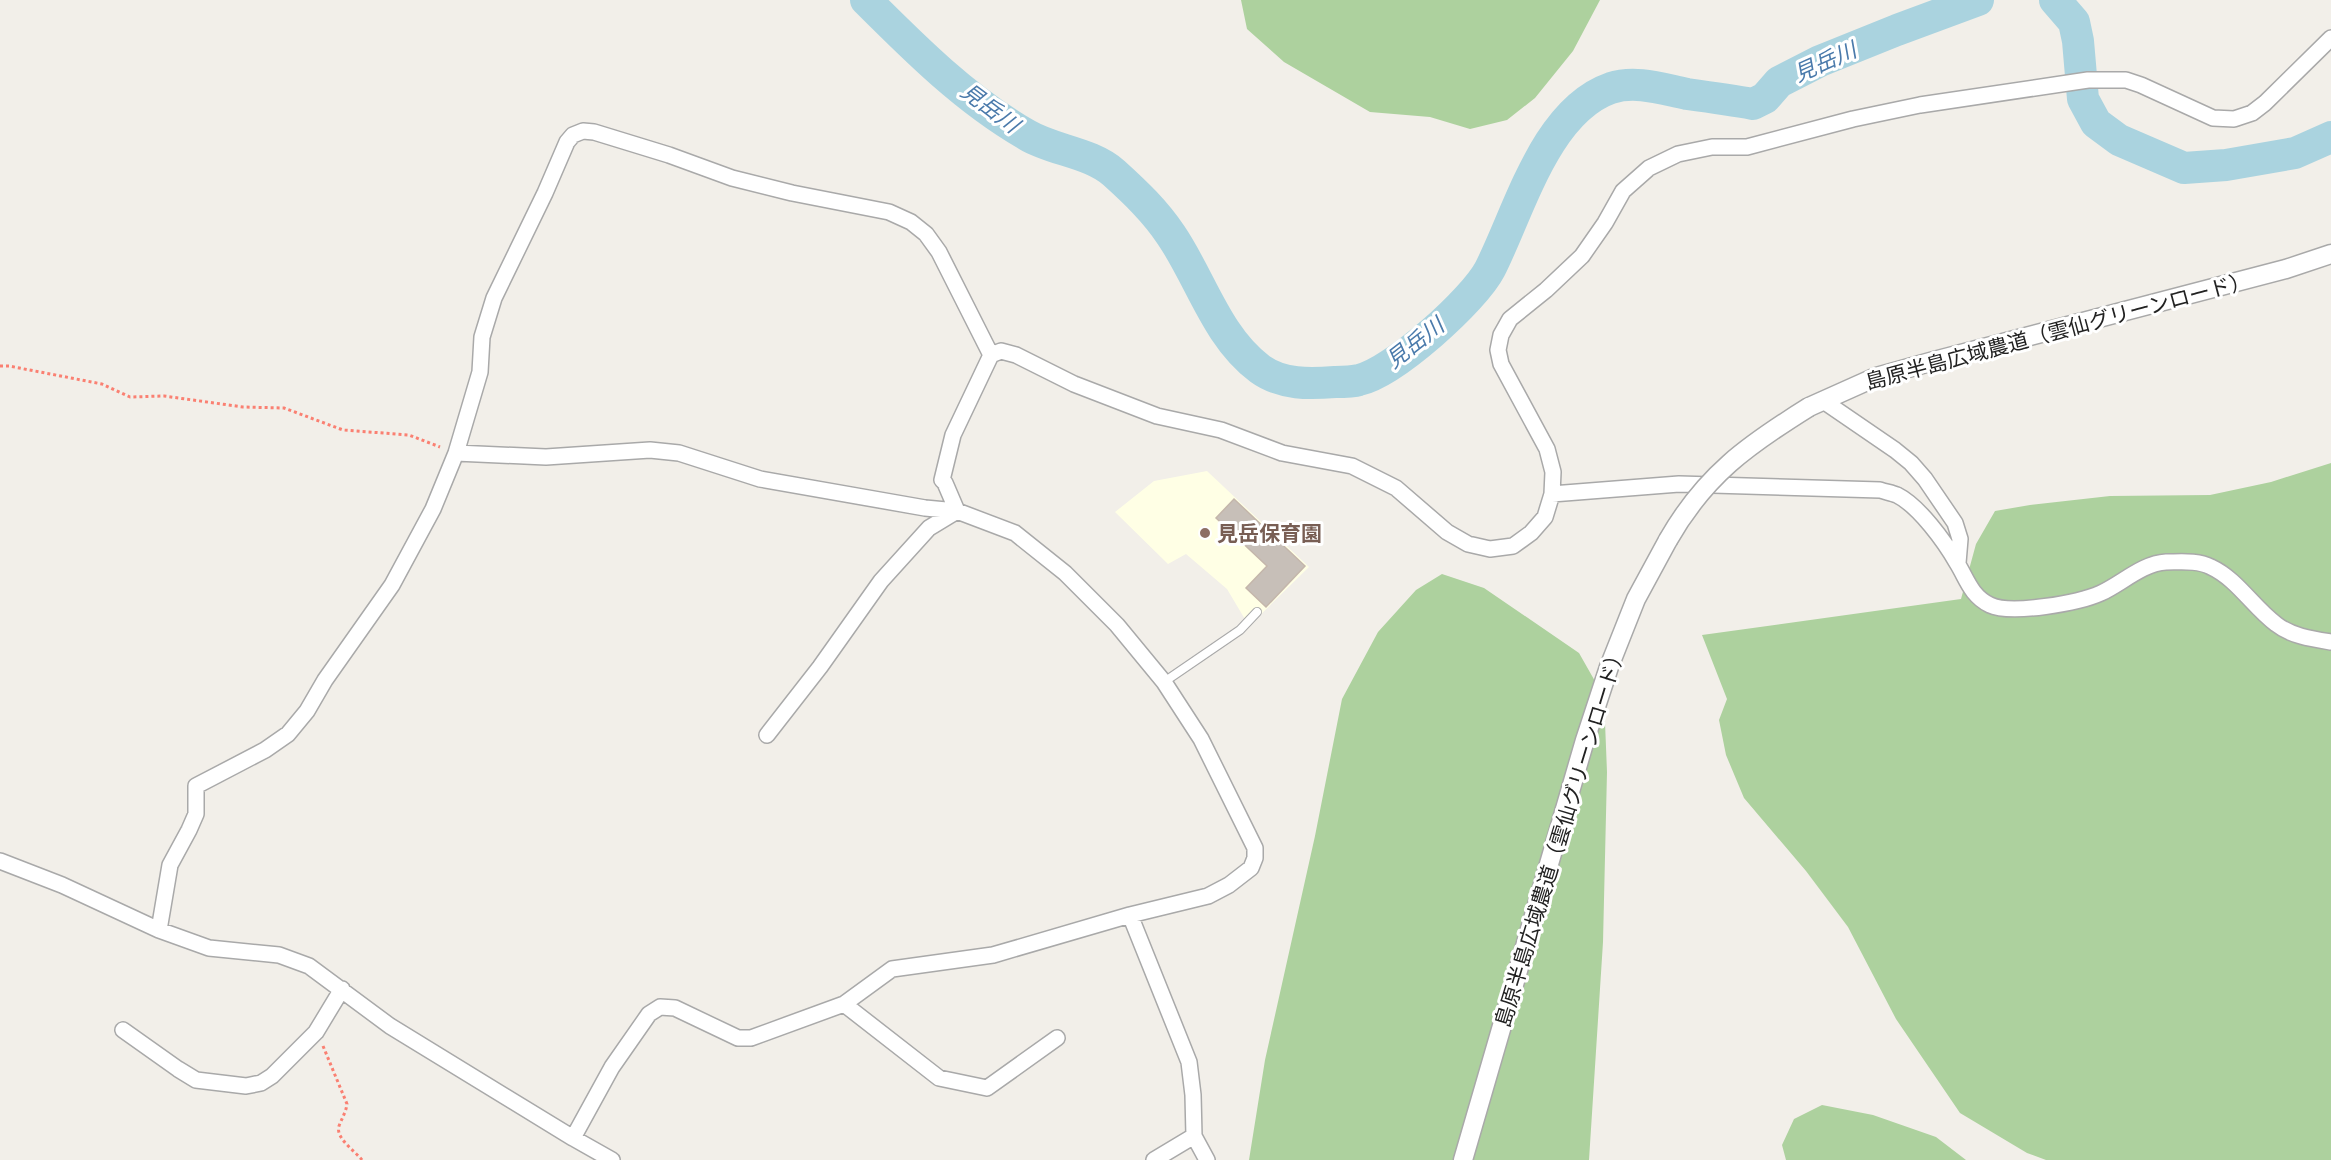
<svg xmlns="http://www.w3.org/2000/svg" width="2331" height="1160" font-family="Montserrat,'Noto Sans JP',sans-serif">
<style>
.education{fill:#ffffe5}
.forest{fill:#add19e}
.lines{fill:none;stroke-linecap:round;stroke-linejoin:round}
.river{stroke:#aad3df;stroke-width:32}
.building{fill:#c7bfb8;stroke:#c4b6ab;stroke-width:1.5}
.service-casing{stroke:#a9a9a9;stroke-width:10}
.minor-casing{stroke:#a9a9a9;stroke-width:18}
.tertiary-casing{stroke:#a9a9a9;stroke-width:21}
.path{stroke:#fa8072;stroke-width:3;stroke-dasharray:3 3;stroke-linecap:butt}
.service{stroke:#fff;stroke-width:8}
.minor{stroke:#fff;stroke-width:15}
.tertiary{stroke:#fff;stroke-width:18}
.tertiary-bridge-casing{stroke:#a9a9a9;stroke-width:21;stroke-linecap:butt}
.tertiary-bridge{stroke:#fff;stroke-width:18}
.education-dot{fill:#8d6e63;stroke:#fff;stroke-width:2}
.labels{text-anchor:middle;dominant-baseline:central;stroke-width:6;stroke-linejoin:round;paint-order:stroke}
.street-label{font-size:21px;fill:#222;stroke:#fff}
.education-label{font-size:21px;font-weight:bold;fill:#785e54;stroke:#fff;text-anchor:start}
.water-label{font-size:22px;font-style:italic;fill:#4a7aab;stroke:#fff}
</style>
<rect width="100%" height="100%" fill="#f2efe9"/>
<path class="education" d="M1207,471L1309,567L1249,626L1227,589L1186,554L1168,564L1115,512L1154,481Z"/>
<path class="forest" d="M1241,0H1600L1573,51L1535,98L1507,120L1470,129L1430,117L1370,112L1284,62L1247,29Z
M2331,463V1160H2046L2027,1153L1960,1113L1896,1019L1848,927L1806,871L1744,798L1726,755L1719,720L1727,699L1702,635L1961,599L1976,544L1995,511L2030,505L2110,496L2210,495L2271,482Z
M1442,574L1484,588L1579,653L1604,697L1607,772L1603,942L1589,1160H1249L1265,1060L1315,836L1342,699L1378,632L1416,590Z
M1822,1105L1873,1115L1936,1137L1966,1160H1786L1782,1145L1794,1119Z"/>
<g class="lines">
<path class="river" d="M866,0C915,49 966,100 1027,135C1054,151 1090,152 1114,173C1135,192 1155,211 1171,235C1201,279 1216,336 1260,369C1282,385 1310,384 1335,382C1343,382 1352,382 1359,380C1394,372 1474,300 1490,269C1519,212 1545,111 1611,88C1636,80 1662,89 1687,94C1709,97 1731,100 1753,104L1765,98L1779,82L1820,61L1897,30L1978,0
M2055,0L2074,22L2078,41L2083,99L2096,123L2119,140L2184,168L2226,165L2295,153L2331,137"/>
</g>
<path class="building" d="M1234,499L1305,566L1266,607L1246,588L1267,566L1216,518Z"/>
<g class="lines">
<g class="service-casing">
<path id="service" d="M1164,682L1240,630L1257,612"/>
</g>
<g class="minor-casing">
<path id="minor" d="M1822,400L1895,450L1911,463L1925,479L1955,523L1960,539L1958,563
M456,453L546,457L650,450L679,453L760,479L925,508L957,511L1015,533L1065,573L1117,625L1164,682L1201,739L1255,848V858L1251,868L1229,885L1208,896L1130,915L993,955L892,969L844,1004L751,1038H738L675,1008L660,1007L649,1014L612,1067L573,1138
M1552,494L1679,484L1880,490C1886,492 1892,493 1897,495C1919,506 1945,542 1957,563C1967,579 1971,596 1990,605C2011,615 2079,603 2101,593C2121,584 2143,563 2166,562C2180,562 2198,560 2211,567C2237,579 2253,607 2276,624C2291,636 2312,639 2331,642
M957,511L945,483L942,480L953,435L991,355L1001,351L1016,355L1074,384L1157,416L1221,430L1282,453L1352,466L1396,488L1447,532L1468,544L1490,549L1513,546L1531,533L1545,517L1552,494L1553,472L1547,449L1501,364L1498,350L1501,335L1510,319L1546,290L1582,256L1605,223L1623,191L1649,168L1678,154L1712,147H1747L1853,119L1920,105L2088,80H2126L2141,85L2213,118L2234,119L2252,113L2265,103L2331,38
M767,735L820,667L881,581L929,528L957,511
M0,861L62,885L159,930L209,948L279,955L309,966L390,1026L573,1138L612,1160
M1130,915L1189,1062L1193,1095L1194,1136L1154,1160
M159,930L170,865L189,830L196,814V786L265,750L288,734L307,711L325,680L392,585L433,509L456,453L480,372L482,337L494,298L545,193L567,142L573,135L583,131L594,132L669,155L732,178L792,193L889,212L911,222L926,234L939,252L991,355
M844,1004L939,1078L987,1088L1057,1038
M123,1030L178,1069L196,1080L246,1086L261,1083L272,1076L316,1032L342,989
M1194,1136L1207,1160"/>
</g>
<g class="tertiary-casing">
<path id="tertiary" d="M1809,407L1876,377L1930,362L2286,269L2331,254
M1463,1160L1585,740L1609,667L1636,599L1668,540"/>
</g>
<path class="path" d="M0,366H9L102,384L130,397L164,396L243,407L284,408L343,430L409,435L440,447
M323,1046L347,1104C346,1112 342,1118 339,1126C335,1138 355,1151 362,1160"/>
<use href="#service" class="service"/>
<use href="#minor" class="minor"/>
<use href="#tertiary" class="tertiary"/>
<g class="tertiary-bridge-casing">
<path id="tertiary-bridge" d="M1668,540C1705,475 1748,445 1809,407"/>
</g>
<use href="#tertiary-bridge" class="tertiary-bridge"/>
</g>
<circle class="education-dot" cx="1205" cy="533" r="6"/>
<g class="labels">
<g class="street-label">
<text transform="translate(2058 331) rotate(-15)">島原半島広域農道（雲仙グリーンロード）</text>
<text transform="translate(1560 836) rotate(-73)">島原半島広域農道（雲仙グリーンロード）</text>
</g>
<g class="education-label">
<text x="1217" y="533">見岳保育園</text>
</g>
<g class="water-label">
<text transform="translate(1825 62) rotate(-24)">見岳川</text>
<text transform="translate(990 108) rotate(37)">見岳川</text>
<text transform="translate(1415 343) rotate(-38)">見岳川</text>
</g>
</g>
</svg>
